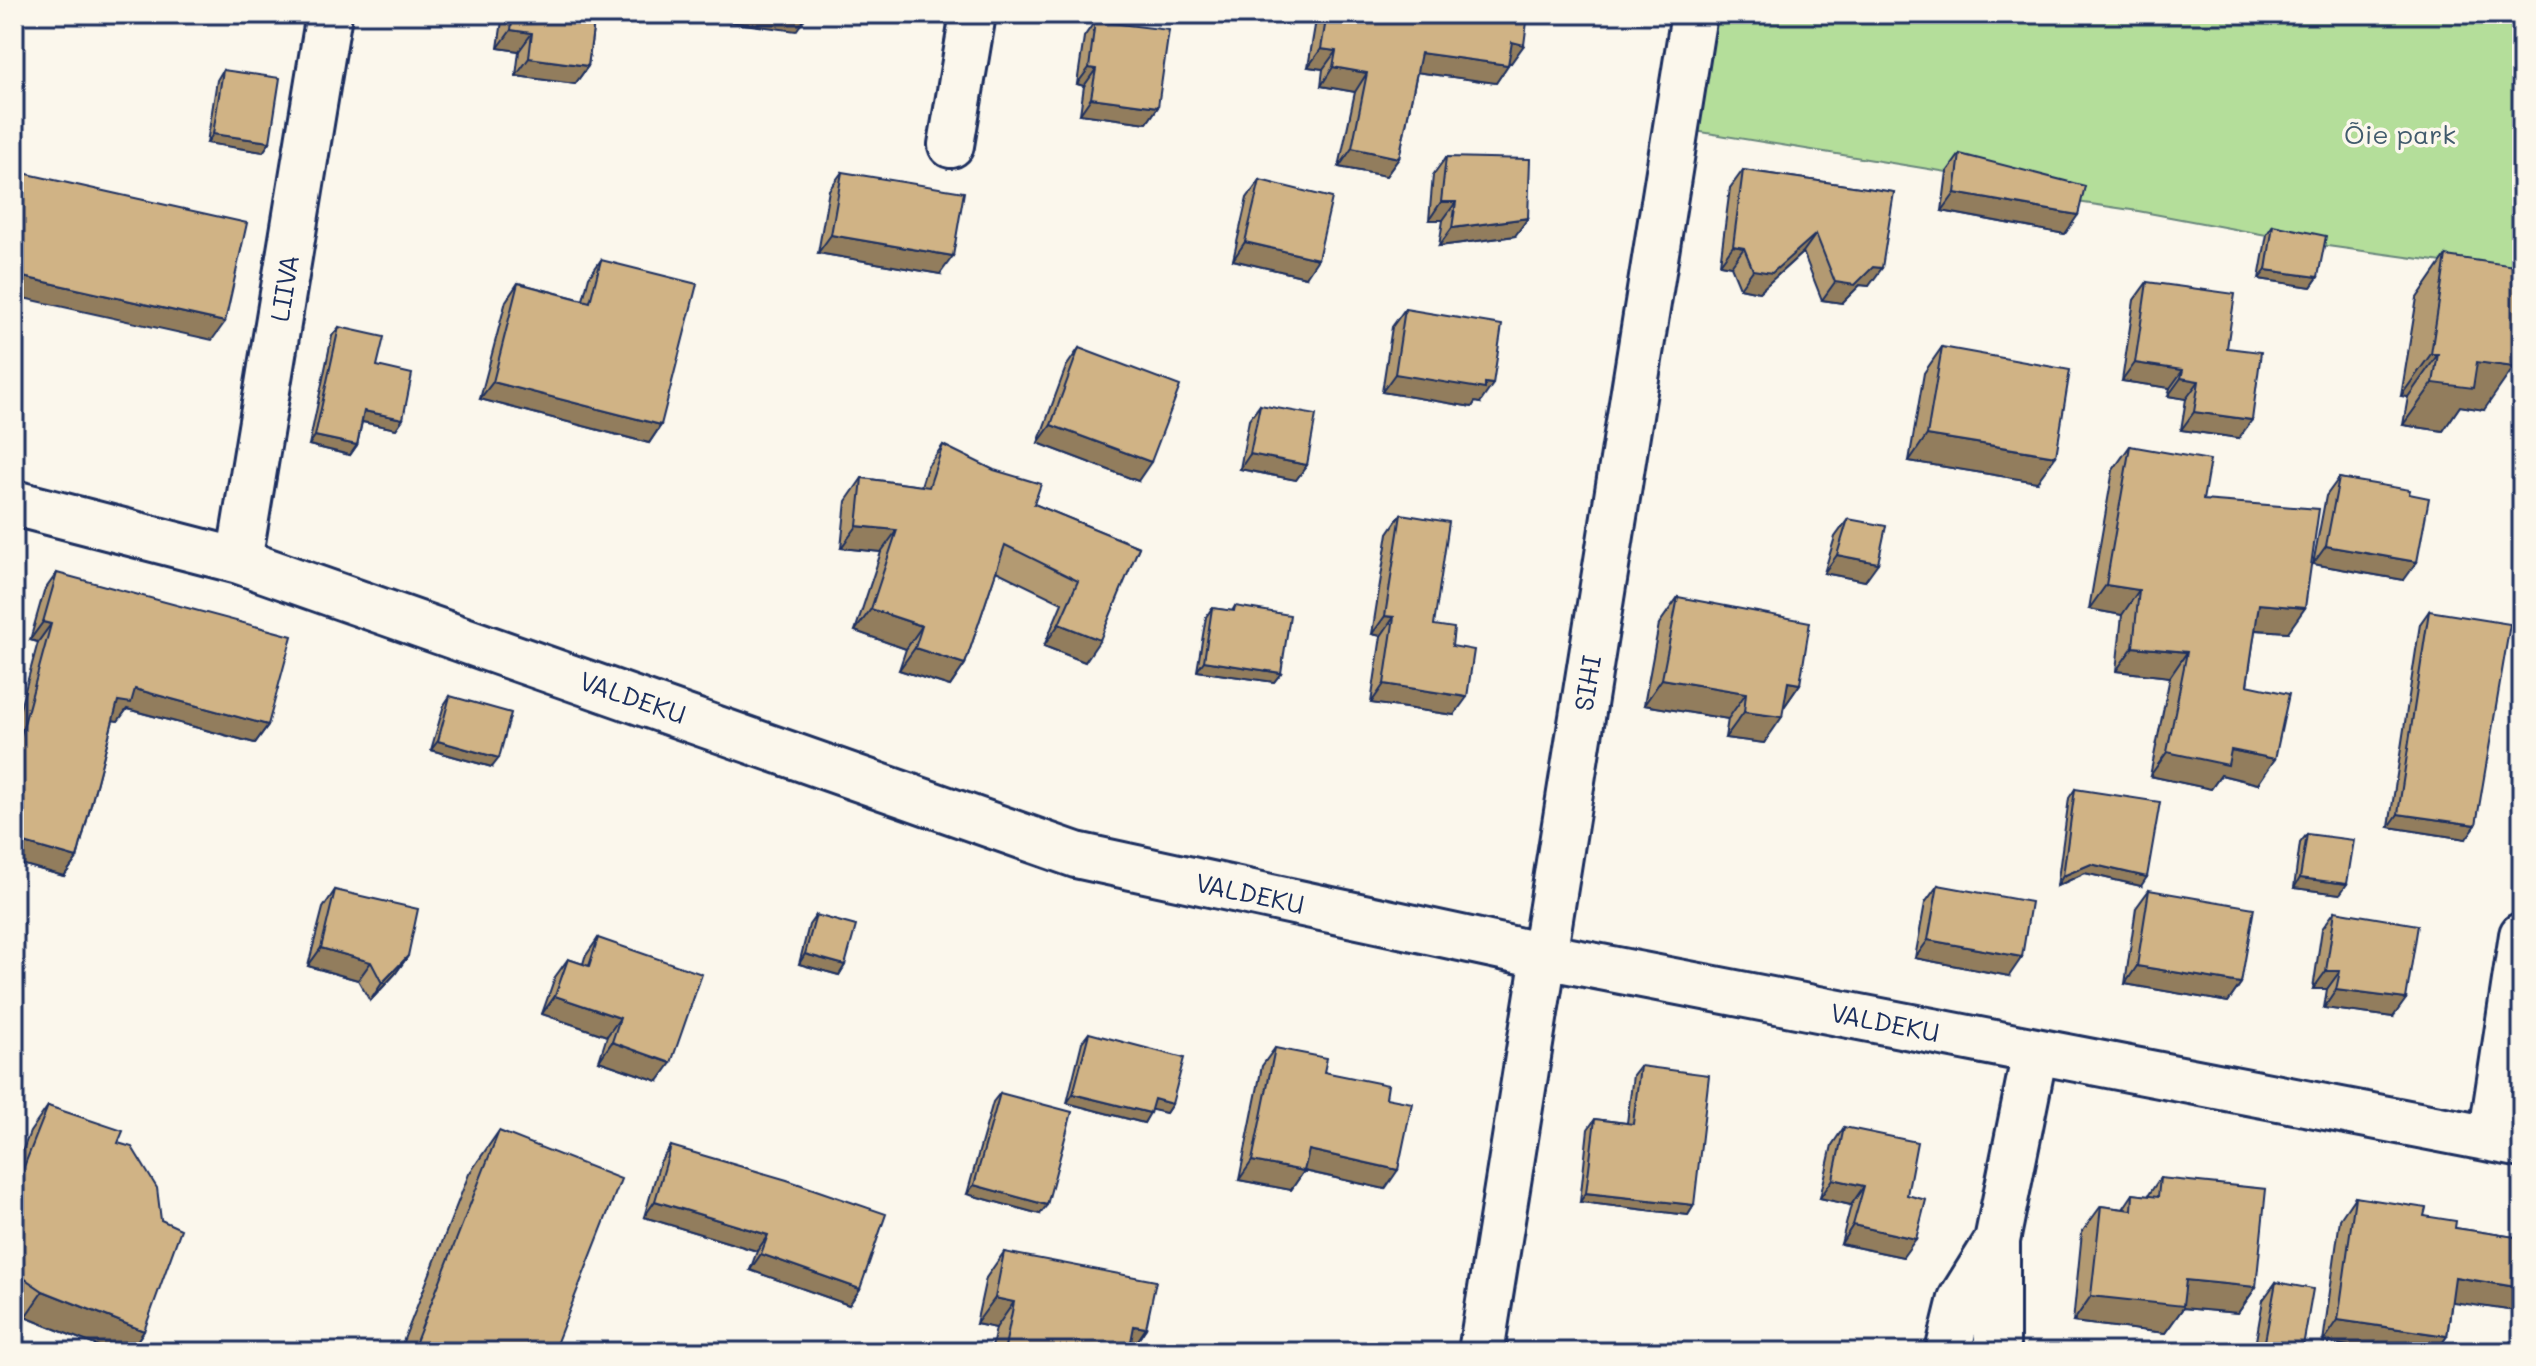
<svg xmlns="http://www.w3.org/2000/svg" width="2536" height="1366" font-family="Mali,sans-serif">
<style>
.green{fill:#b4de9a;stroke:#68867c;stroke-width:2}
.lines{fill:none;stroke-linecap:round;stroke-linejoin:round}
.minor-casing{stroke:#1b2f5e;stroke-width:50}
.minor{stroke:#fbf7ec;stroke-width:44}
.wall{fill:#b39a72;stroke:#1b2f5e;stroke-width:2}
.shaded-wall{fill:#927d5d;stroke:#1b2f5e;stroke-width:2}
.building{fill:#d0b385;stroke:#1b2f5e;stroke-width:2}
.labels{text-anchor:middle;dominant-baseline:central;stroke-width:7;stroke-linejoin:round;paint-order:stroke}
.park-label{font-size:26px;fill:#415b6d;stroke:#fbf7ec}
.street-label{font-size:26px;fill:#1b2f5e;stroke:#fbf7ec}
</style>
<rect width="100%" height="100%" fill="#fbf7ec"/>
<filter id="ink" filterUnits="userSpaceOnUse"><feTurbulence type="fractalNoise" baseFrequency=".0125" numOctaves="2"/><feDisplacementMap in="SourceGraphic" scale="16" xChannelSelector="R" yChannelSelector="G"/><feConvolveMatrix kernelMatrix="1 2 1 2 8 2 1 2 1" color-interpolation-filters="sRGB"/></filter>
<g filter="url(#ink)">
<path class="green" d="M1694,14H2522V273L2320,245L2138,211L2050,198L1947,172L1676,128Z"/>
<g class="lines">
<g class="minor-casing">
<path id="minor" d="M951,145L973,14
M14,503L239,561L1076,855L1544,956L2522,1145
M239,561L329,14
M2491,1139L2522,935
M1481,1352L1694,14
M1948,1352L1961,1299L1997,1241
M1997,1352V1241L2035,1052"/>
</g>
<use href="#minor" class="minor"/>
</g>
<path class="wall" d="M503,14H595L588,66L575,84L516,76L519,51L498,48Z
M1317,14H1528L1511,63H1509L1496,83L1417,72L1399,158L1386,176L1339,167L1355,92L1321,86L1323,69L1308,67Z
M1095,21L1158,107L1147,123L1080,114L1084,86L1077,84L1084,37Z
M223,70L270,142L263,152L207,143L217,80Z
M1960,154L2065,234L1942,211L1947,172Z
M1446,157L1515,236L1439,246L1443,220H1429L1433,175Z
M1743,170L1894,192L1869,286L1860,285L1842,303L1822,300L1803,252L1759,292L1740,288L1731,266L1720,264L1730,188Z
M842,172L940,274L818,253L829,190Z
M1260,180L1306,277L1233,260L1247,198Z
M2273,225L2318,277L2311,287L2259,279L2267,234Z
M2446,256L2484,410L2460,406L2443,431L2403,425L2408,397L2401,396L2417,298Z
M601,260L661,425L649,443L480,399L506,301L518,283L583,300L589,277Z
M2147,282L2227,348L2239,438L2181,430L2186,399L2168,396L2170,388L2122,381L2134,300Z
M1405,309L1480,403L1475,402L1472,407L1382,392L1392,327Z
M339,327L377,366L403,419L396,429L362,422L357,445L350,455L309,445L332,336Z
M1942,347L2037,482L1909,461L1924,373Z
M1079,348L1138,481L1038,443L1066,367Z
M1260,405L1307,465L1296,480L1240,469L1249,420Z
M943,445L1034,504L1139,547L1085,662L1044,646L1062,603L996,571L965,664L950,686L899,670L906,649L855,631L881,552L841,548L846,501L862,478L921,486L927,467Z
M2130,446L2203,500L2288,632L2255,630L2247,685L2258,784L2221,775L2211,789L2150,776L2170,677L2116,671L2122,615L2089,609L2113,470Z
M2339,478L2409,494L2404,580L2313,564L2326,496Z
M1401,514L1434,625L1452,646L1454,715L1371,703L1381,636L1372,634L1388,533Z
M1848,519L1865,581L1824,573L1835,537Z
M57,573L268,725L255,743L127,709L118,721L113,720L77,858L64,876L14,862V731L38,642L30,640L44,591Z
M1678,597L1800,684L1784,707L1764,743L1725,738L1728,719L1644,705L1659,624Z
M1235,606L1281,673L1274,682L1197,671L1206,617L1212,608L1232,611Z
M2429,611L2466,839L2389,827L2420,624Z
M450,696L492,767L431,750L444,705Z
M2075,789L2141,886L2085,873L2057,886L2069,798Z
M2307,834L2340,894L2294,888L2300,843Z
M1938,885L2009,976L1915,958L1925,903Z
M335,890L408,956L395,974L370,1001L358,980L308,966L323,908Z
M2149,890L2241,983L2228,1002L2125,984L2136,908Z
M2335,911L2393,1017L2324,1008L2327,989H2313L2322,929Z
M816,915L845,965L839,975L799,964L809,925Z
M598,938L658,1081L599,1061L607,1036L542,1014L555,977L568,959L583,964L585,957Z
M1089,1033L1172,1104L1166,1113L1151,1109L1144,1123L1067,1103L1082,1042Z
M1275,1048L1324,1072L1386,1098L1385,1189L1304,1171L1291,1190L1239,1180L1262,1066Z
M1640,1066L1694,1205L1688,1215L1580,1202L1588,1129L1595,1119L1627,1123L1633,1075Z
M1000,1093L1040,1214L967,1194L993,1102Z
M48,1106L118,1143L144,1331L129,1352H113L25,1317L14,1310V1172L30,1132Z
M1844,1127L1907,1195L1903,1257L1841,1244L1851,1205L1820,1198L1832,1145Z
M499,1131L553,1352H399L469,1174Z
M671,1146L860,1289L849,1305L750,1270L757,1251L644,1217L660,1162Z
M2160,1178L2256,1287L2238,1313L2183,1308L2165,1333L2073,1322L2082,1232L2101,1206L2123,1209L2133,1194L2148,1196Z
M2355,1197L2424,1216L2455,1228L2522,1238V1312L2452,1301L2447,1336L2436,1352H2390L2323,1342L2340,1219Z
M1004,1252L1146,1328L1130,1352H991L996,1328L976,1324L986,1278Z
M2276,1282L2302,1352H2254L2263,1300Z"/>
<path class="shaded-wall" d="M156,14H212L207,22Z
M670,14H815L813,18L806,17L796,31Z
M511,30L532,33L519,51L498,48Z
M1512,42L1524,45L1511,63L1499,60Z
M1321,49L1336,51L1323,69L1308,67Z
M1421,53L1508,65L1496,83L1408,71Z
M529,58L588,66L575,84L516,76Z
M1333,67L1367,73L1355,92L1321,86Z
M1089,68L1096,69L1084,86L1077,84Z
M1091,98L1158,107L1147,123L1080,114Z
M213,134L270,142L263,152L207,143Z
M1352,148L1399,158L1386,176L1339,167Z
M1955,193L2078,215L2065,234L1942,211Z
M1441,202H1456L1443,220H1429Z
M1528,218L1515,236L1439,246L1452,228Z
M1816,234L1803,252L1759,292L1740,288L1753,270Z
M831,235L953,256L940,274L818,253Z
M1245,242L1318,259L1306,277L1233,260Z
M1733,246L1744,248L1731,266L1720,264Z
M1873,267L1882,268L1869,286L1860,285L1842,303L1822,300L1835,282Z
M2266,270L2318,277L2311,287L2259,279Z
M14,275L225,322L212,340L14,296Z
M2431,354H2438L2408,397L2401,396Z
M2477,362L2514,367L2484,410L2460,406L2443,431L2403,425L2433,383Z
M2135,363L2183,370L2170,388L2122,381Z
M1395,374L1493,384L1480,403L1475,402L1472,407L1382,392Z
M2181,378L2199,381L2186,399L2168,396Z
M493,382L661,425L649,443L480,399Z
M364,411L403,419L396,429L358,421Z
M2194,412L2252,420L2239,438L2181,430Z
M1051,425L1151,462L1138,481L1038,443Z
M1927,435L2056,456L2037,482L1909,461Z
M315,436L357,445L350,455L309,445Z
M1250,454L1307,465L1296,480L1240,469Z
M857,526L897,530L881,552L841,548Z
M2326,546L2417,562L2404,580L2313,564Z
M1837,555L1878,563L1865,581L1824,573Z
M2106,585L2139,590L2122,615L2089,609Z
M2259,604L2305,608L2288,632L2242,629Z
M871,609L922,626L906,649L855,631Z
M1385,616L1394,617L1381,636L1372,634Z
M43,622L51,624L38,642L30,640Z
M1059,624L1100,640L1085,662L1044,646Z
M2133,647L2187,652L2170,677L2116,671Z
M915,648L965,664L950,686L899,670Z
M1204,661L1281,673L1274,682L1197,671Z
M1662,679L1746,693L1728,719L1644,705Z
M1788,682L1800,684L1782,710Z
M1384,684L1467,697L1454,715L1371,703Z
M135,689L268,725L255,743L127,709L118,721L105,719L118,701Z
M1744,712L1782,717L1764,743L1725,738Z
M438,741L499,758L492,767L431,750Z
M2231,750L2275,759L2258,784L2221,775L2211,789L2150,776L2167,752Z
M2398,814L2476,825L2466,839L2389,827Z
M14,840L77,858L64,876L14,862Z
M2091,864L2147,877L2141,886L2085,873L2057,886L2063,876Z
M2300,878L2347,884L2340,894L2294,888Z
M1928,940L2022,957L2009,976L1915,958Z
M321,948L371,962L358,980L308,966Z
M805,954L845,965L839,975L799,964Z
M408,956L395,974L370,1001L382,983Z
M2137,966L2241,983L2228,1002L2125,984Z
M2326,971H2340L2327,989H2313Z
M2336,990L2406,999L2393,1017L2324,1008Z
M555,996L620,1018L607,1036L542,1014Z
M612,1042L671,1063L658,1081L599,1061Z
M1073,1094L1150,1113L1144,1123L1067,1103Z
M1154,1099L1172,1104L1166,1113L1148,1109Z
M1309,1150L1398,1170L1385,1189L1296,1169Z
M1252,1161L1304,1171L1291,1190L1239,1180Z
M1833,1179L1864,1186L1851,1205L1820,1198Z
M974,1185L1047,1205L1040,1214L967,1194Z
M1586,1193L1694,1205L1688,1215L1580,1202Z
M655,1201L768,1235L757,1251L644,1217Z
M1853,1225L1916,1239L1903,1257L1841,1244Z
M761,1254L860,1289L849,1305L750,1270Z
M2455,1277L2522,1288V1312L2439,1300Z
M2186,1280L2256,1287L2238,1313L2183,1308L2165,1333L2073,1322L2091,1296Z
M43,1291L144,1331L129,1352H113L25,1317Z
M995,1298L1014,1302L996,1328L976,1324Z
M2338,1320L2447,1336L2436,1352H2390L2323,1342Z
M1134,1326L1146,1328L1130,1352H1116Z"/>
<path class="building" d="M513,14H595L588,66L529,58L532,33L511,30Z
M1327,14H1528L1524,45L1512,42L1508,65L1421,53L1399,158L1352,148L1367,73L1333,67L1336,51L1321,49Z
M1095,21L1169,30L1158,107L1091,98L1096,69L1089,68Z
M223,70L280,78L270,142L213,134Z
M1960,154L2085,186L2078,215L1955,193Z
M1446,157L1530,159L1528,218L1452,228L1456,202H1441Z
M1743,170L1894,192L1882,268L1873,267L1855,285L1835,282L1816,234L1772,273L1753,270L1744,248L1733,246Z
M14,171L247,223L225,322L14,275Z
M842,172L964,192L953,256L831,235Z
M1260,180L1332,198L1318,259L1245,242Z
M2273,225L2326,236L2318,277L2266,270Z
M2446,256L2522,267V313L2514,367L2477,362L2473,388L2433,383L2438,354H2431Z
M601,260L697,284L661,425L493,382L518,283L590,302Z
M2147,282L2235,294L2227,348L2261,352L2252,420L2194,412L2199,381L2181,378L2183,370L2135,363Z
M1405,309L1502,325L1493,384L1485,383V389L1395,374Z
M339,327L384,337L377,366L412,374L403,419L364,411L357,445L315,436Z
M1942,347L2070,370L2056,456L1927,435Z
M1079,348L1180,386L1151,462L1051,425Z
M1260,405L1316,415L1307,465L1250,454Z
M943,445L994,470L1041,484L1034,504L1139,547L1100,640L1059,624L1078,581L1005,545L965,664L915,648L922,626L871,609L897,530L857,526L862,478L929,487Z
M2130,446L2210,460L2203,500L2319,509L2305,608L2259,604L2247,685L2289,694L2275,759L2231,750L2228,765L2167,752L2187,652L2133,647L2139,590L2106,585Z
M2339,478L2410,490L2409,494L2429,498L2417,562L2326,546Z
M1401,514L1449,522L1434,625L1454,628L1452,646L1474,650L1467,697L1384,684L1394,617L1385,616Z
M1848,519L1886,526L1878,563L1837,555Z
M57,573L292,636L268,725L135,689L131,703L118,701L77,858L14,840V761L51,624L43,622Z
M1678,597L1810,622L1800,684L1788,682L1782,717L1744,712L1746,693L1662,679Z
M1235,606L1290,615L1281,673L1204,661L1212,608L1234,611Z
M2429,611L2510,624L2476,825L2398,814Z
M450,696L511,713L499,758L438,741Z
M2075,789L2160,802L2147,877L2091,864L2063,876Z
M2307,834L2354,840L2347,884L2300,878Z
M1938,885L2031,902L2022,957L1928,940Z
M335,890L418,909L408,956L382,983L371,962L321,948Z
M2149,890L2254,908L2241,983L2137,966Z
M2335,911L2418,925L2406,999L2336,990L2340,971H2326Z
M816,915L856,926L845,965L805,954Z
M598,938L702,974L671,1063L612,1042L620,1018L555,996L568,959L589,966Z
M1089,1033L1184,1058L1172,1104L1154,1099L1150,1113L1073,1094Z
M1275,1048L1327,1058L1324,1072L1388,1085L1386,1098L1412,1103L1398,1170L1309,1150L1304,1171L1252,1161Z
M1640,1066L1709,1075L1694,1205L1586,1193L1595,1119L1633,1124Z
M1000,1093L1072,1112L1047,1205L974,1185Z
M48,1106L123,1131L118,1143L132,1147L157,1188L161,1220L181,1229L144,1331L43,1291L18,1274L14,1267V1192Z
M1844,1127L1917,1142L1907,1195L1926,1200L1916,1239L1853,1225L1864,1186L1833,1179Z
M499,1131L621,1179L553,1352H412Z
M671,1146L787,1180L886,1214L860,1289L761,1254L768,1235L655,1201Z
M2160,1178L2266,1189L2256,1287L2186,1280L2183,1306L2091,1296L2101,1206L2132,1210L2133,1194L2158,1197Z
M2355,1197L2426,1208L2424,1216L2456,1221L2455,1228L2522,1238V1288L2455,1277L2447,1336L2338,1320Z
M1004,1252L1156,1281L1146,1328L1134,1326L1129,1352H1004L1014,1302L995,1298Z
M2276,1282L2313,1289L2302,1352H2263Z"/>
</g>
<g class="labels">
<g class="park-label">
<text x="2400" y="134">Õie park</text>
</g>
<g class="street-label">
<text transform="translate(284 288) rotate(-81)">LIIVA</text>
<text transform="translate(1587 683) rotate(-81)">SIHI</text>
<text transform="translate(633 697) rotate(19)">VALDEKU</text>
<text transform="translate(1250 893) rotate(12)">VALDEKU</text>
<text transform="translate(1885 1022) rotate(11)">VALDEKU</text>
</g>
</g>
<rect width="2536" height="1366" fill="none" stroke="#fbf7ec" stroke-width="48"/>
<rect x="24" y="24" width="2488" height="1318" fill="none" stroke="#1b2f5e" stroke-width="3" filter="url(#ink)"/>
</svg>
